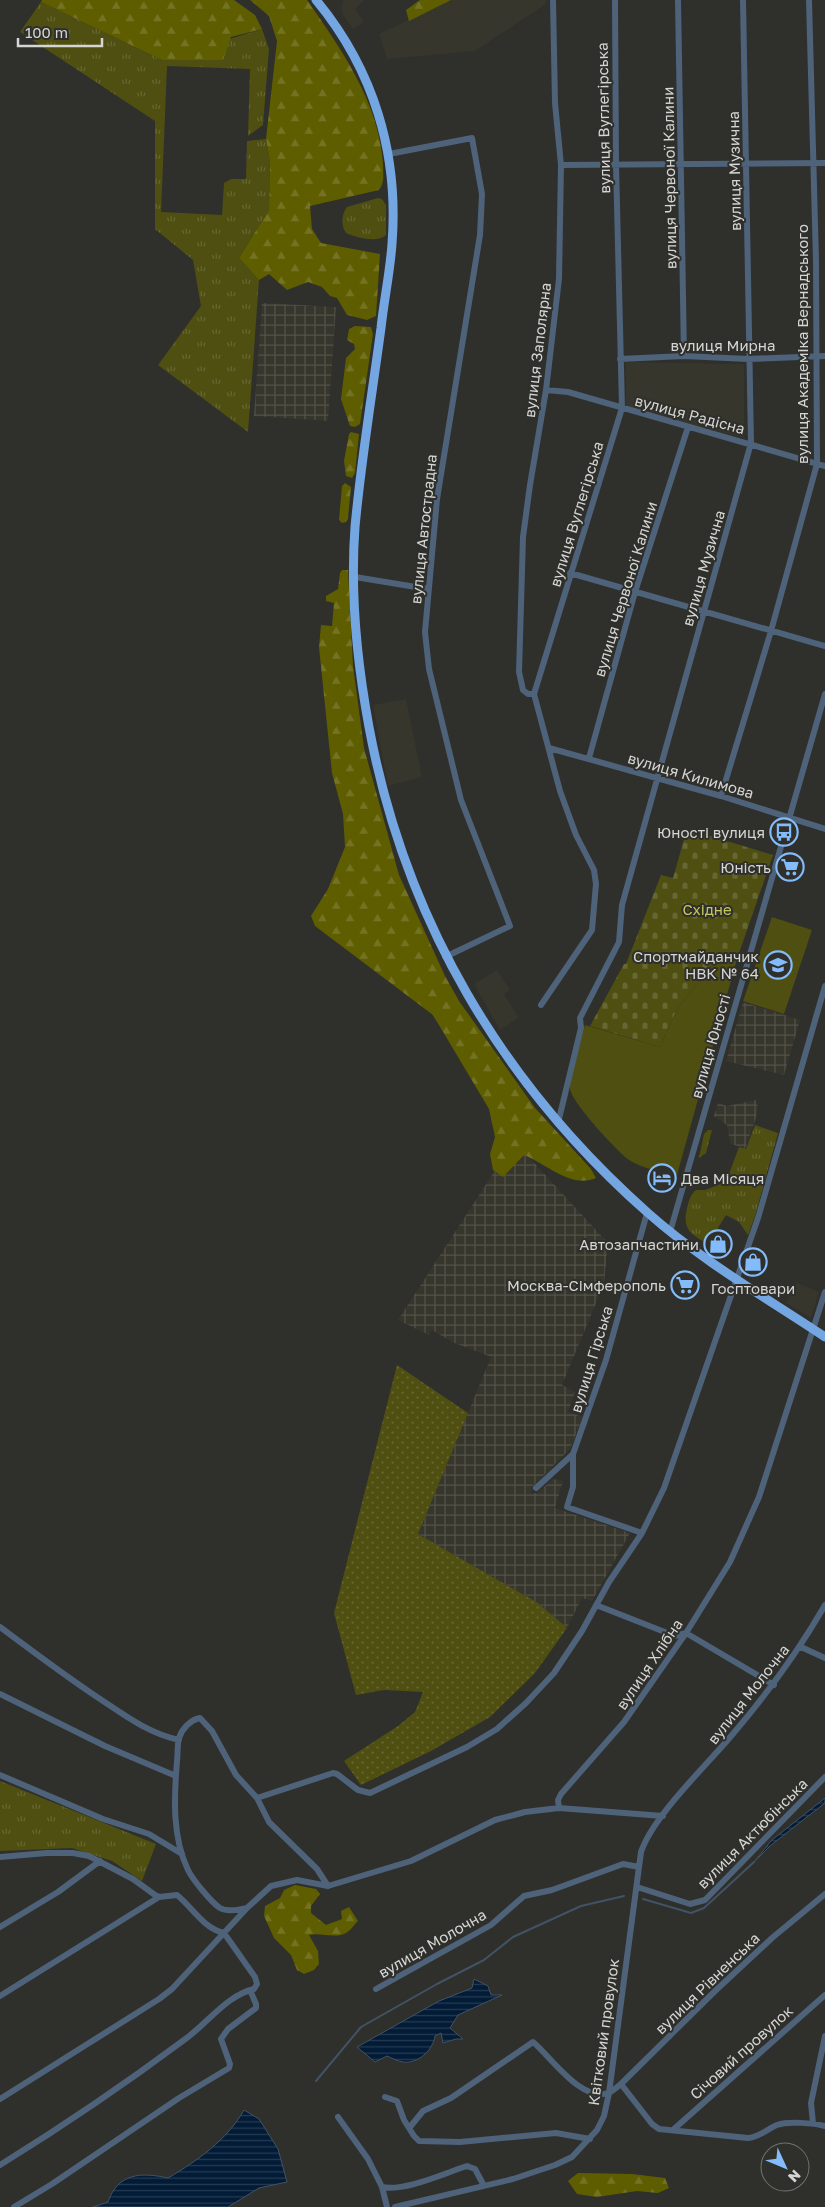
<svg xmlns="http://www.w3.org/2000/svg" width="825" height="2207" font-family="'Golos Text',sans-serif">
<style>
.built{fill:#36362c}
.industrial{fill:url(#industrial-grid)}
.grass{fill:url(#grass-tufts)}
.forest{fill:url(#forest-firs)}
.cemetery{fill:url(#cemetery-stones)}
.park{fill:#4f4f11}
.garden{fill:url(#garden-dots)}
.water{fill:url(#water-rules);stroke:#415365}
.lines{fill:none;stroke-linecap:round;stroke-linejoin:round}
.stream{stroke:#415365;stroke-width:2}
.minor{stroke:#4e627a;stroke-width:6}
.highway{stroke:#74a7e2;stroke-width:9}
.labels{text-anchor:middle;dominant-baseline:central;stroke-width:4;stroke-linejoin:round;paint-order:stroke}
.street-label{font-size:15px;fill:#d5d5d3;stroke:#2f2f2c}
.poi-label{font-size:15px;fill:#d5d5d3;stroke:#2f2f2c;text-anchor:end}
.park-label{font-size:15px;fill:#c5c659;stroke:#2f2f2c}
</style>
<defs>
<pattern id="industrial-grid" width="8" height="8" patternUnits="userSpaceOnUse" patternTransform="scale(1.25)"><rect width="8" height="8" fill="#36362c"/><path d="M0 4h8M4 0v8" fill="none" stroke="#52524a"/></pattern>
<pattern id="grass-tufts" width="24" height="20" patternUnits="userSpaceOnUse" patternTransform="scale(1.25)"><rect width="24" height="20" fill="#4f4f11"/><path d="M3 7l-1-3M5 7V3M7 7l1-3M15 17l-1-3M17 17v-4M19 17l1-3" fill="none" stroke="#676733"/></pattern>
<pattern id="forest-firs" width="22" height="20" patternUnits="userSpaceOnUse" patternTransform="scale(1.25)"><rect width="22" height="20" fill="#5e5d00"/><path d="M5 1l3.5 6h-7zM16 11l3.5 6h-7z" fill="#747324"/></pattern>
<pattern id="cemetery-stones" width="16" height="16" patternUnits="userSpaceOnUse" patternTransform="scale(1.25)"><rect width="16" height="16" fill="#4f4f11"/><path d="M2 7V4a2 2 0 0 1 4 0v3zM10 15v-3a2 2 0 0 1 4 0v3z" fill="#676733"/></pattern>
<pattern id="garden-dots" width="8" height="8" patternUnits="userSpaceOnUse" patternTransform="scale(1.25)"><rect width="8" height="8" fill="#4f4f11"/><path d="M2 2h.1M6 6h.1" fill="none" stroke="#676733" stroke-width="1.8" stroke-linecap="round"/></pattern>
<pattern id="water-rules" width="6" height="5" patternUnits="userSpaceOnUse" patternTransform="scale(1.25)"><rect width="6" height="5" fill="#021b36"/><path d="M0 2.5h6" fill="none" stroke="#263b52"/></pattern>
</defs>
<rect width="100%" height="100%" fill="#2f2f2c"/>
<path class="built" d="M343,0H364L355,9L364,22L353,29L343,15L341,8Z
M451,0H546V4L475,51L387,59L379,34Z
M626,362L744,364V438L626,407Z
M406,699L422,777L388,786L373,705Z
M497,970L510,989L504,995L519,1017L500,1030L474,984Z
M797,1283L819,1292L811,1318L786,1303Z"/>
<path class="industrial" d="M262,303L336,307L328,421L254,416Z
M743,1002L800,1020L784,1075L726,1061Z
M756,1100L758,1108L756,1118L745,1149L730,1143L727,1125L714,1116L718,1103L727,1106Z
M514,1141L608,1243L604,1284L562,1385L575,1392L568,1412L583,1417L570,1449L534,1485L531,1493H537L553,1479L563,1481L555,1508L630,1533L592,1601L582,1598L567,1628L538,1603L418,1534L491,1357L452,1342L432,1330L429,1335L398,1320Z"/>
<path class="grass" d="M41,2L162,60L262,29L269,49L263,125L248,136L250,69L167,66L161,212L222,215L224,183L231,179H246L247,141L266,139L270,162L269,210L239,258L259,280L248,432L158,365L201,306L193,260L155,229V121L20,32Z
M378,198L382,199L386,205V235C378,243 357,238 346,233C341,226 341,215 347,207Z
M755,1125L778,1133L755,1216L748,1235L739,1222L726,1215L708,1244C691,1234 682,1230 687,1208C689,1201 690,1195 696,1190H705L726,1182L739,1147L746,1149Z
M708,1130H712L706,1153L699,1158L704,1134Z
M0,1781L156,1844L142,1881L112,1861L72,1848L0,1851Z"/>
<path class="forest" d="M42,0H234L255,15L262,29L231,37L223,60H162L41,2Z
M250,0H307C341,49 379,102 383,164C383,174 385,182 379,190L310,206L312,229L321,243L380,254L376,316L367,320L347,315L337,298L330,296L322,287L308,282L287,290L269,274L259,280L239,258L269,210L270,162L266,139L277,41L269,16Z
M420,0H451L409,21L406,10Z
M355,326L371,327L373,334L360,424L355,427L350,426L341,399L346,358L355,349L354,344L347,340L349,329Z
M351,432L359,434L355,473L352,478L346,476L344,461L349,434Z
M345,483L351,487L348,518L346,522L342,523L339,520L342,486Z
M342,570H348L353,666L364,748L399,875L445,976L459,1001L535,1108L591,1169L596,1178C571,1189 547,1164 524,1155L503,1177L493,1170L490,1154L495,1137L489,1109L433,1015L315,926L311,916L328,889L345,847L343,814L332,773L319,647L321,625L332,626L334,603L326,601V596L338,589L340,573Z
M295,1885L316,1889L320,1894L311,1906V1913L326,1925L342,1919L341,1911L349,1907L358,1921C354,1925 350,1931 346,1933C335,1939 321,1932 309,1935L318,1951L319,1964L314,1970L304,1974L297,1970L291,1955L274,1938L264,1916L265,1906L280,1898L284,1890Z
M578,2173L632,2174L665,2178L669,2188L658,2193L637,2191L597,2197L577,2194L568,2181Z"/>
<path class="cemetery" d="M687,829L773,855L737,959L720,953L718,958L677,1009L660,1047L590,1026L624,964H626L661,875L673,878Z"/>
<path class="park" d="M772,917L812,930L784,1014L743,1001Z
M720,953L737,959L677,1175C663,1171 642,1169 629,1160C617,1151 572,1103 570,1089C568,1073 581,1042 585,1025L660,1047L677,1009L718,958Z"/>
<path class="garden" d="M397,1365L468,1413L418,1534L538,1603L567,1628L535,1673L490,1717L431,1751L361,1785L344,1761L398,1726L415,1712L423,1692L384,1690L356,1695L334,1613Z"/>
<path class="water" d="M825,1798V1803L771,1845L754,1862L772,1840Z
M474,1979L488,1986L491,1995H502L458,2015L450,2028L463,2039H456L443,2043L441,2033L435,2036C433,2050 418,2064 403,2062C397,2061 392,2058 387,2056L375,2062L357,2047L439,2001L472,1988Z
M244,2110L259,2119L278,2149L287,2182L259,2188L228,2207H93L108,2202C118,2173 141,2172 168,2178C197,2161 227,2140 244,2110Z"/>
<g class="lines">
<path class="stream" d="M643,1899L691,1913L704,1908L754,1862
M316,2081L361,2027L437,1984L484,1960L513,1937L581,1906L624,1896"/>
<path class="minor" d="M678,0L684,356
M389,154L472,138L482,194L480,235L437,499L425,632L429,669L461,800L510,926L445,957
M561,165L825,163
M620,359L684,356L748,359L825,356
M546,390L568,392L825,466
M570,573L825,646
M355,577L428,589
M534,694H528L523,690L519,672L523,537L530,485L546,390L559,279L561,165L555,103L553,0
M549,748L721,796L825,829
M589,758L635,592L688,427
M721,796L771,631L817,464L816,261L809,0
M541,1005L592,930L596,884L594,870L576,835L560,791L534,694L622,408L616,165L615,0
M558,1123L581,1028L580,1018L619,942L622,905L751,443L743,0
M670,1232L825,694
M573,1454V1487L567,1507L642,1533
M536,1488L573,1454L606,1360L647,1213
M596,1605L675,1636L686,1633L774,1685
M0,1627C32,1651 64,1675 97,1697C123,1714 147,1733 179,1740
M801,1647L825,1658
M0,1694L105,1746L176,1776
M0,1775L103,1819L149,1834L182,1854
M257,1798L333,1773L337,1774L358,1790L370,1793L467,1747L497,1729L526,1703L554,1673L582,1631L609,1582L642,1533L664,1488L758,1218L825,986
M559,1808L558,1800L561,1794L624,1722L686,1633L730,1562L759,1497L825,1292
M0,1857L47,1853H73L89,1856L133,1879L155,1895L159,1897L177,1895C193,1908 203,1928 224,1933L255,1977L257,1984L254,1989C227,1995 207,2024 184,2040C125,2084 63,2126 0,2165
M637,1887L690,1904L705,1900L825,1777
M247,1908C239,1910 227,1912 220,1908C211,1902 193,1880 188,1870C172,1837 174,1797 177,1761C178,1754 177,1745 179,1738C182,1729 190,1720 200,1718L212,1731L236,1775L257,1798L269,1822L317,1869L328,1886
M0,1927L58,1892L100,1861
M376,1989L491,1925L524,1896L552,1890L623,1864L639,1867
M0,1996L159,1897
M621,2084L652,2124L659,2129L748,2138C760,2137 767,2129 777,2125C788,2121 814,2123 825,2126
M385,2097L397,2101L404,2120L414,2136L419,2141L460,2142L556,2133L590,2139
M0,2099L159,1999L172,1989L247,1908L271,1886L297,1880L328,1886L411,1861L495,1820L525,1812L559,1808L663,1816
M338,2117L368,2159L382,2187
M813,2123L811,2103L825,2036
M410,2127L423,2111L451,2098L533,2042C551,2057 581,2102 608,2093C612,2092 617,2087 621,2084L714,1992L772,1938L825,1894
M674,2129L825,1995
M14,2207L52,2184L179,2098L229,2068L230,2064L221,2039L228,2029L256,2008V2004L250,1990
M387,2207L382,2187C404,2192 445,2173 467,2166L475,2169L483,2184
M395,2207L513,2179L555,2165L572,2157L597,2130L604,2116L609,2093L641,1852C653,1816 706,1766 732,1735C767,1694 798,1652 825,1605"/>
<path class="highway" d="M316,0C374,70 399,154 392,244C390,272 384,300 381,328C372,395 361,461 355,527C350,594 357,662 369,727C405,920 502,1084 648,1213C702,1261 765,1297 825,1337"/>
</g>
<defs>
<g id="bus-ring" transform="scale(1.4375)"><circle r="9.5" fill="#2f2f2c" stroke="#84bcfb" stroke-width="1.5"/><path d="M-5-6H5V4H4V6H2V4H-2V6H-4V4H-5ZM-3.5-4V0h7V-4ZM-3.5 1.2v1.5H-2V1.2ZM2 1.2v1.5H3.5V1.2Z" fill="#84bcfb"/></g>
<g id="supermarket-ring" transform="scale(1.4375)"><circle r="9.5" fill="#2f2f2c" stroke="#84bcfb" stroke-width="1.5"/><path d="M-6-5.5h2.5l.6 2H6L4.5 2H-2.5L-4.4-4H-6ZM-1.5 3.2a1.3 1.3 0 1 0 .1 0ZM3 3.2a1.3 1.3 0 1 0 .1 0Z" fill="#84bcfb"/></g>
<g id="school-ring" transform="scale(1.4375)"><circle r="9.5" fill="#2f2f2c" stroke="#84bcfb" stroke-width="1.5"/><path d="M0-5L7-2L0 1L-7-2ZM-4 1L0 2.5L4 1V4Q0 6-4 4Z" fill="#84bcfb"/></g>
<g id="hotel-ring" transform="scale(1.4375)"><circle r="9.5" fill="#2f2f2c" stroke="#84bcfb" stroke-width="1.5"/><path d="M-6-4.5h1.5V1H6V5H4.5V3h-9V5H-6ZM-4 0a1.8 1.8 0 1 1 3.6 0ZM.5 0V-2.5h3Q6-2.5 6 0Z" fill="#84bcfb"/></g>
<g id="shop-ring" transform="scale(1.4375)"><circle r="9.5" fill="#2f2f2c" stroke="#84bcfb" stroke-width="1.5"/><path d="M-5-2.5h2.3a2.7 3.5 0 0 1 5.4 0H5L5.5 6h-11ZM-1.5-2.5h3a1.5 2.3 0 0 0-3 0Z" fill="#84bcfb"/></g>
</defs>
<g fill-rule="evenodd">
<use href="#bus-ring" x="784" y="832"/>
<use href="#supermarket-ring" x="790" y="867"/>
<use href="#school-ring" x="778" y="965"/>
<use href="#hotel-ring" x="662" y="1178"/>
<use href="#shop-ring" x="718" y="1244"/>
<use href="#shop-ring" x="753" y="1262"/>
<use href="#supermarket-ring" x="685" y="1285"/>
</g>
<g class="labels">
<g class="street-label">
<text transform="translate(603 118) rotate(-91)">вулиця Вуглегірська</text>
<text transform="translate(734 171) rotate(-91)">вулиця Музична</text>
<text transform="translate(669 178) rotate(-91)">вулиця Червоної Калини</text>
<text transform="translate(802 344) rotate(-90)">вулиця Академіка Вернадського</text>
<text x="723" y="345">вулиця Мирна</text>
<text transform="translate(537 350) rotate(-83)">вулиця Заполярна</text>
<text transform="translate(690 414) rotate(15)">вулиця Радісна</text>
<text transform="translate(576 514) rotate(-73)">вулиця Вуглегірська</text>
<text transform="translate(423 529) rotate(-84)">вулиця Автострадна</text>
<text transform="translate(703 568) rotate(-74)">вулиця Музична</text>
<text transform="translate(625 589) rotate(-73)">вулиця Червоної Калини</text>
<text transform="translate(691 775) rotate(16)">вулиця Килимова</text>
<text transform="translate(710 1046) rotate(-74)">вулиця Юності</text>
<text transform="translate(591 1359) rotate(-73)">вулиця Гірська</text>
<text transform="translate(649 1664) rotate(-56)">вулиця Хлібна</text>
<text transform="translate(748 1694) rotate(-52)">вулиця Молочна</text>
<text transform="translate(752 1833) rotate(-45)">вулиця Актюбінська</text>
<text transform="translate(432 1943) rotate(-30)">вулиця Молочна</text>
<text transform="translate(707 1983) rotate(-44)">вулиця Рівненська</text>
<text transform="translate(603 2032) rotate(-82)">Квітковий провулок</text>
<text transform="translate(741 2052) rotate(-42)">Січовий провулок</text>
</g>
<g class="poi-label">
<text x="765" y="832">Юності вулиця</text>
<text x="771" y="867">Юність</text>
<text x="759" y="956">Спортмайданчик<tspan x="759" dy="17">НВК № 64</tspan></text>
<text x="681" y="1178" text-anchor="start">Два Місяця</text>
<text x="699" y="1244">Автозапчастини</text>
<text x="666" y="1285">Москва-Сімферополь</text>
<text x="753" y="1288" text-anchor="middle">Госптовари</text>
</g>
<g class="park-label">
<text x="707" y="909">Східне</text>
</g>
</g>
<g transform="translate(785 2167) rotate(134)"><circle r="24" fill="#2f2f2c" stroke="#71716f"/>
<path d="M0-4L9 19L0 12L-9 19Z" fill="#84bcfb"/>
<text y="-8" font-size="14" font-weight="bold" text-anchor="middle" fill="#d5d5d3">N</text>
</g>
<path d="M18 38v8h84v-8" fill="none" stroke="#d5d5d3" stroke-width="2.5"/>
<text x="25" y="38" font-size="15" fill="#d5d5d3" stroke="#2f2f2c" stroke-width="4" paint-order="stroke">100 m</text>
</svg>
